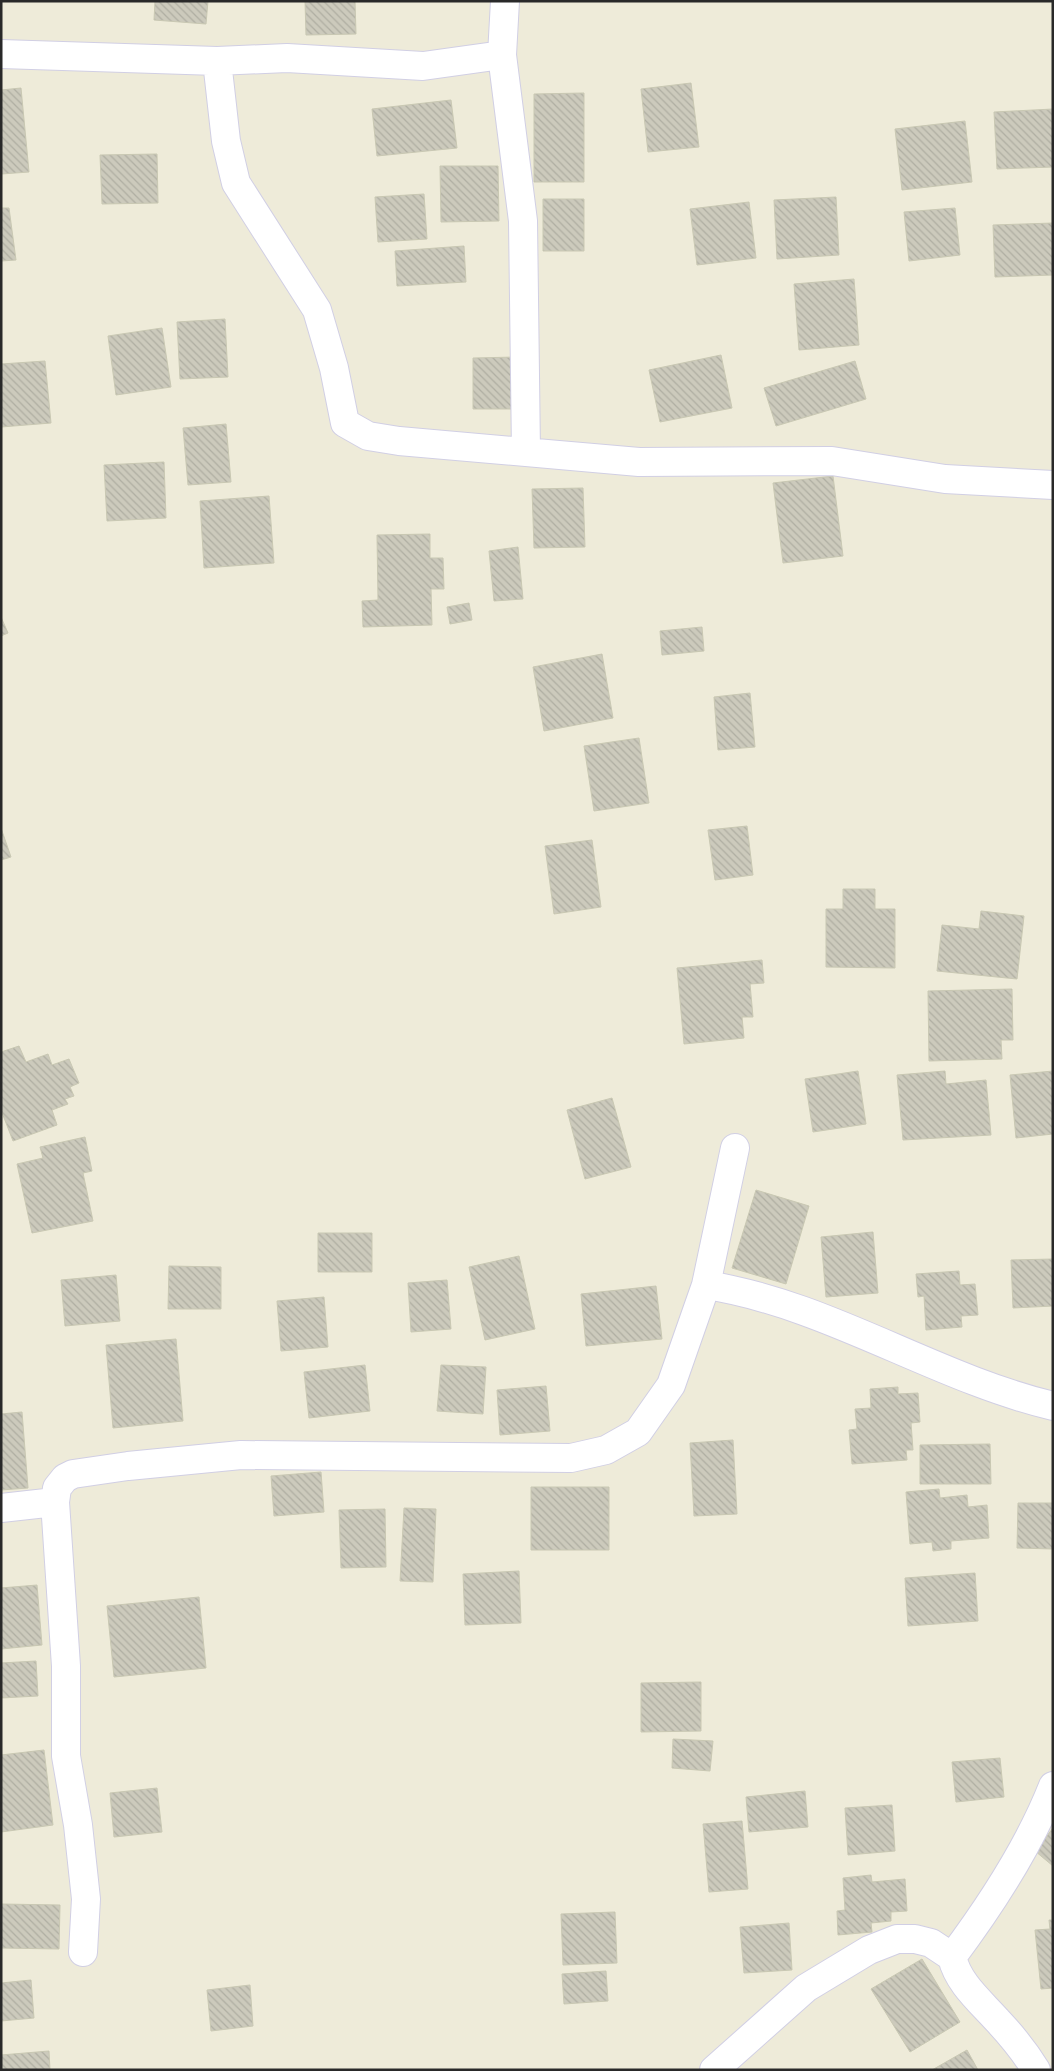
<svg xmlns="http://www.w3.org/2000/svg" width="1054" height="2071" font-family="Raleway,sans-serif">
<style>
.building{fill:url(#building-back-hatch);stroke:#c9c8b3}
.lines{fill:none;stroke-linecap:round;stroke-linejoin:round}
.minor-casing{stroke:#d1cfe4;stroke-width:30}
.minor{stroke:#fff;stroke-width:28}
</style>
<defs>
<pattern id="building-back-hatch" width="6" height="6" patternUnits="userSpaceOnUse" patternTransform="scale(1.25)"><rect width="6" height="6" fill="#cccabc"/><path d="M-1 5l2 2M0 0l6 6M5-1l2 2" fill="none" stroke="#afaea2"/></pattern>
</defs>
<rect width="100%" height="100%" fill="#eeebd9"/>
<path class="building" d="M155,1H208L206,24L154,20Z
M305,1H355L356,34L306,35Z
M691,83L699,147L648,152L641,89Z
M21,88L29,172L1,174V90Z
M584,93V182H534V94Z
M451,100L457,148L377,156L372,109Z
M1053,109V167L997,169L994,112Z
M965,121L972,182L902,190L895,129Z
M157,154L158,203L102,204L100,155Z
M440,166H498L499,221L441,222Z
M424,194L427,239L378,242L375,197Z
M836,197L839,255L777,259L774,200Z
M543,199H584V251H543Z
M749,202L756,258L697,265L690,209Z
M1,208H9L16,260L1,261Z
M955,208L960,255L909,261L904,212Z
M1053,223V275L995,277L993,225Z
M464,246L466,282L397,286L395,251Z
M854,279L859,345L799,350L794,284Z
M225,319L228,377L180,379L177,322Z
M162,328L171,387L116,395L108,336Z
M721,355L732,408L660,422L649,370Z
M517,357L518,409H473V358Z
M45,361L51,423L1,427V364Z
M855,361L866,399L776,426L764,388Z
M226,424L231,482L188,485L183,428Z
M164,462L166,518L107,521L104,465Z
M833,476L843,556L783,563L773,483Z
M583,488L585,547L534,548L532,489Z
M269,496L274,563L204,568L200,501Z
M430,534V558H443L444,589H431L432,625L363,627L362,601L378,600L377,535Z
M518,547L523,599L494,601L489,551Z
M469,603L472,620L450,624L447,607Z
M1,617L8,633L1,636Z
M702,627L704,651L662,655L660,631Z
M602,654L613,718L544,731L533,667Z
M750,693L755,747L718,750L714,697Z
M639,738L649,803L594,811L584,746Z
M747,826L753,875L715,880L708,830Z
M1,828L11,857L1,860Z
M592,840L601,907L554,914L545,846Z
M843,889H875V909H895V968L826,967V909H843Z
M981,911L1024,916L1017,979L937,971L942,925L979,929Z
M762,960L764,983L750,984L753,1017H742L744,1038L684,1044L677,968Z
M1012,989L1013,1040H1001L1002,1059L929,1061L928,991Z
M19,1046L26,1062L48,1054L52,1065L69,1059L79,1083L70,1087L74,1096L65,1099L68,1104L52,1110L57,1125L13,1141L1,1110V1052Z
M858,1071L866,1124L813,1132L805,1079Z
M945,1071L946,1084L986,1080L991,1135L903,1140L897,1075Z
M1053,1071V1134L1016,1138L1010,1075Z
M612,1098L631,1167L585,1179L567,1110Z
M85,1137L92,1171L83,1173L93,1221L32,1233L17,1164L43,1158L40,1147Z
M756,1190L809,1206L786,1284L732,1268Z
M873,1232L878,1293L826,1297L821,1237Z
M318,1233H372V1272H318Z
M519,1256L535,1329L485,1340L469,1267Z
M1053,1259V1306L1013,1308L1011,1260Z
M169,1266L221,1267V1309H168Z
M959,1271L960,1285L975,1284L978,1315L961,1316L962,1327L926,1330L924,1296L918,1297L916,1274Z
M116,1275L120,1321L65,1326L61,1280Z
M447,1280L451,1329L411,1332L408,1283Z
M656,1286L662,1339L586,1346L581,1294Z
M324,1297L328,1347L281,1351L277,1301Z
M176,1339L183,1421L113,1428L106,1345Z
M365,1365L370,1411L309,1418L304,1372Z
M441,1365L486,1367L483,1414L437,1411Z
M546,1386L550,1431L500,1435L497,1390Z
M898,1387V1394L918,1393L920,1422L911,1423L913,1450H906L907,1460L852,1464L849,1430L857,1429L855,1409L871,1408L870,1389Z
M22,1412L28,1488L1,1490V1414Z
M733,1440L737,1514L694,1516L690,1443Z
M990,1444L991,1484H920V1445Z
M321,1472L324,1512L274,1516L271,1476Z
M531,1487H609V1550H531Z
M939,1489L940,1498L967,1495L968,1507L987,1505L989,1538L951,1541V1549L933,1551L932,1542L910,1544L906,1492Z
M1018,1503H1053V1549L1017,1548Z
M404,1508L436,1509L433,1582L400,1581Z
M385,1509L386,1567L341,1568L339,1510Z
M519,1571L521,1623L465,1625L463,1574Z
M975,1573L978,1621L908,1626L905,1578Z
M37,1585L42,1645L1,1649V1588Z
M199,1597L206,1668L114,1677L107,1606Z
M36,1661L38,1696L1,1698V1663Z
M701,1682V1731L641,1732V1683Z
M673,1739L713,1741L710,1771L672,1768Z
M44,1750L53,1825L1,1832V1755Z
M1000,1758L1004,1797L956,1802L952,1762Z
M157,1788L162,1832L114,1837L110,1793Z
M805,1791L808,1827L749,1832L746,1797Z
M892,1805L895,1851L848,1855L845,1808Z
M742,1821L748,1889L709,1892L703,1824Z
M1053,1828V1866L1035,1851Z
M871,1875L872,1882L905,1879L907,1911L891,1912V1921L871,1923L872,1932L838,1935L837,1911L845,1910L843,1878Z
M1,1904L60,1905L59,1949L1,1948Z
M615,1912L617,1963L563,1965L561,1914Z
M1049,1920H1053V1988L1041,1989L1035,1930L1050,1929Z
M789,1923L792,1970L744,1973L740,1927Z
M922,1959L960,2022L910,2052L871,1989Z
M606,1971L608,2001L564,2004L562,1974Z
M31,1980L34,2018L1,2021V1983Z
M250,1985L253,2026L211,2031L207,1990Z
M967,2050L978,2070H932Z
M49,2051L50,2070H1V2055Z"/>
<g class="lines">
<g class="minor-casing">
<path id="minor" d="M505,1L502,55L523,221L526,452
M1,54L217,61L226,141L236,183L317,310L334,368L345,423L368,436L399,441L639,462L832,461L945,479L1053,485
M217,61L287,58L423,66L502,55
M706,1285C828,1304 933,1377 1053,1406
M55,1502L66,1666V1756L78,1825L86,1899L83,1952
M1,1508L55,1502L57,1488L65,1478L73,1474L128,1466L241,1455L571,1458L606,1450L638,1432L671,1385L706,1285L735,1148
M714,2070L806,1988L869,1950L897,1939H915L931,1943L952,1957
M1036,2070C1025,2052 1012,2036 997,2020C980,2001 958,1983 952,1957C991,1905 1029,1847 1053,1786"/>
</g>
<use href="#minor" class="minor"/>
</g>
<rect width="1054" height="2071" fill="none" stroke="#292929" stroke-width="5"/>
</svg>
